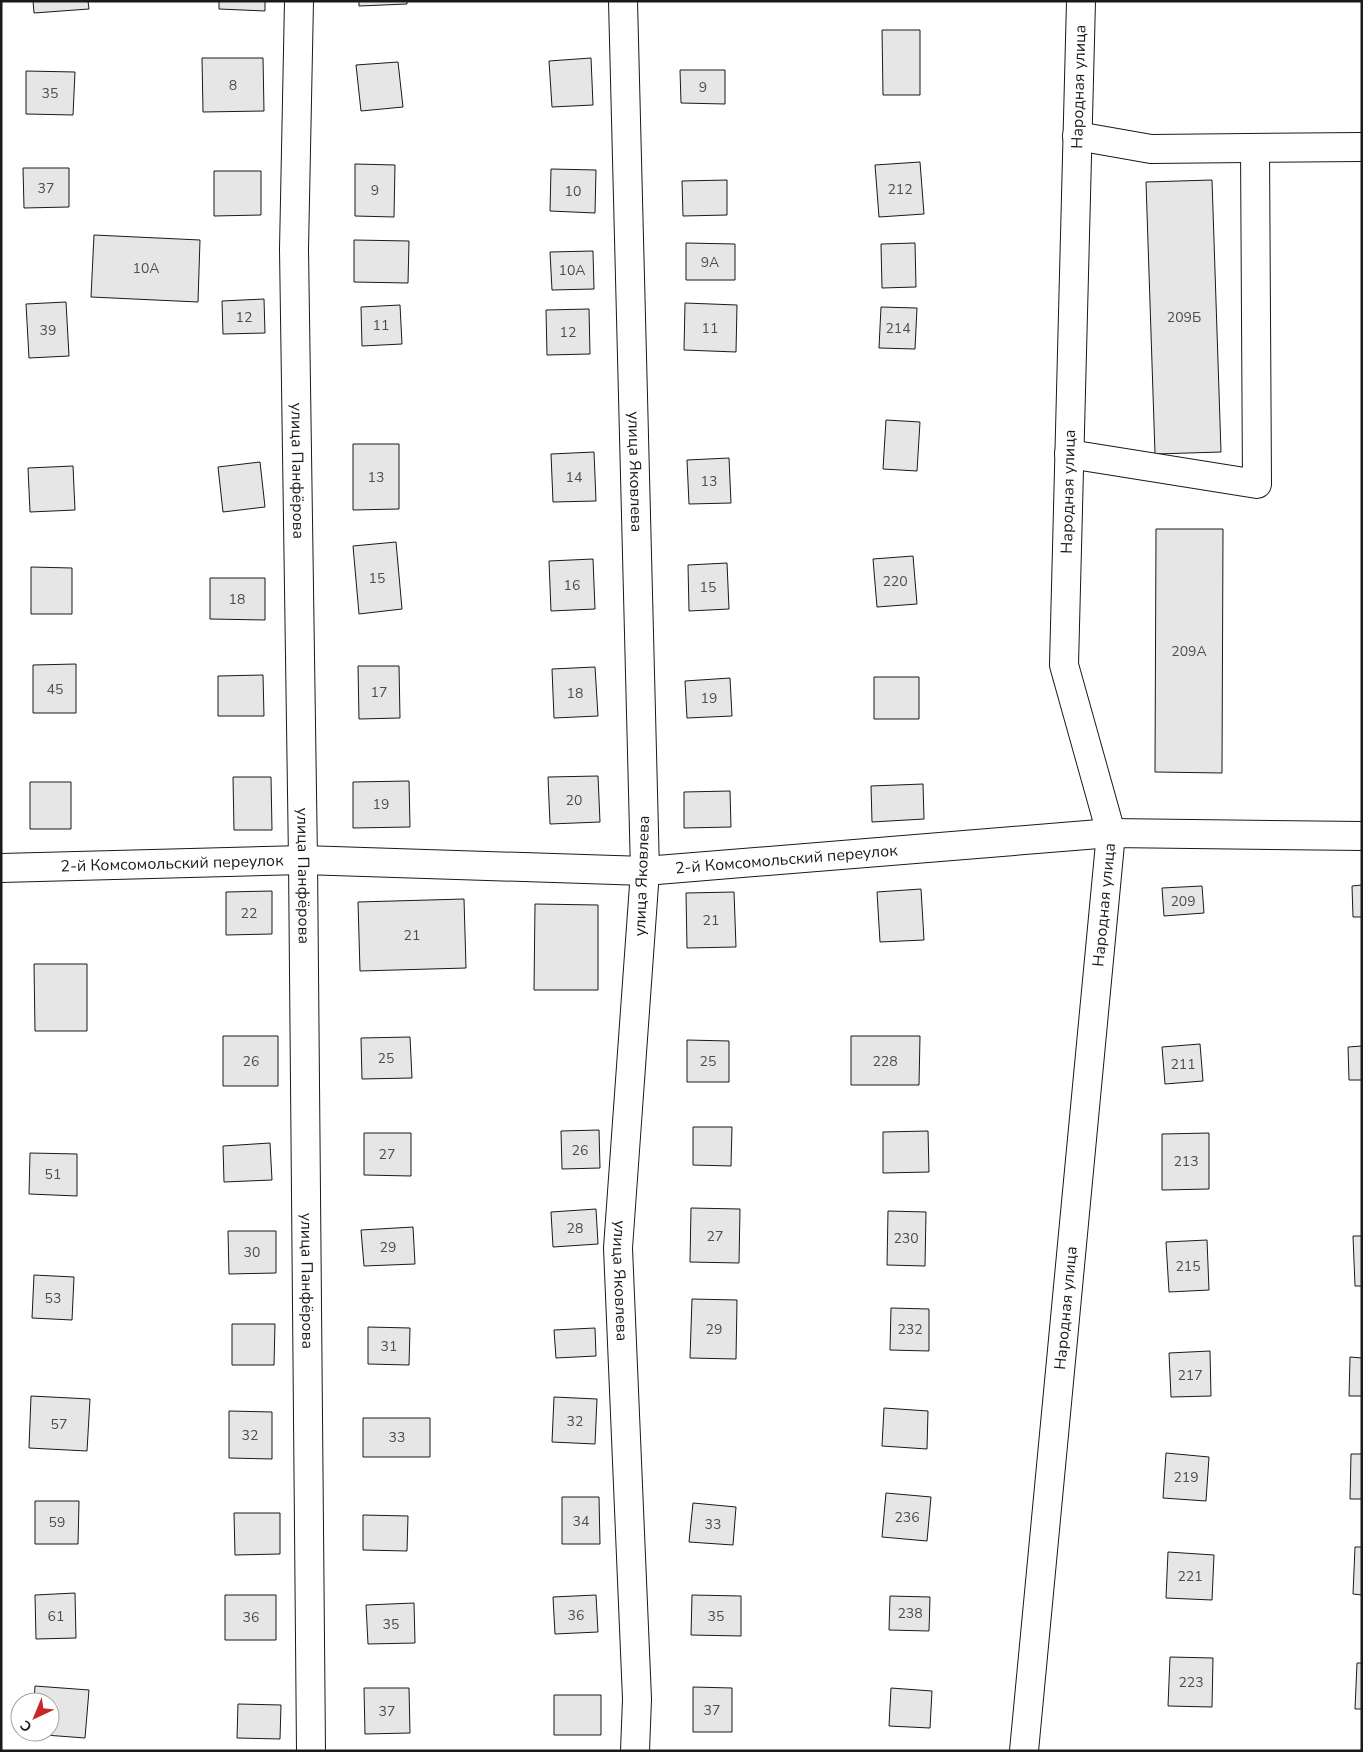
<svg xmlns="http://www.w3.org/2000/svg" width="1363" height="1752" font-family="'Nunito Sans',sans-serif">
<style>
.building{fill:#e6e6e6;stroke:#1a1a1a}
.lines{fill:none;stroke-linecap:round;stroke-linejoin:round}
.minor-casing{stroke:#1a1a1a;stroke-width:30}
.minor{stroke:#fff;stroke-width:28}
.labels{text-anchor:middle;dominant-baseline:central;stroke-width:4;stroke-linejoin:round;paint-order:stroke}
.number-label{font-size:14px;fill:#4d4d4d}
.street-label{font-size:16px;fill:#1a1a1a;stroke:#fff}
</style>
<rect width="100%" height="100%" fill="#fff"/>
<path class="building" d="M33,1H88L89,9L34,13Z
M219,1H265V11L219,9Z
M359,1H407V4L359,6Z
M882,30H920V95H883Z
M202,58H263L264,111L203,112Z
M591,58L593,105L552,107L549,61Z
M398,62L403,107L361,111L356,65Z
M680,70H725V104L681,103Z
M26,71L75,72L73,115L26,114Z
M920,162L924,214L879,217L875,165Z
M355,164L395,165L394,217L355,216Z
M23,168H69V207L24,208Z
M551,169L596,170L595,213L550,211Z
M214,171H261V215L214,216Z
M727,180V215L683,216L682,181Z
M1212,180L1221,452L1155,454L1146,182Z
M94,235L200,240L198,302L91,297Z
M354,240L409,241L408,283L354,282Z
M686,243L735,244V280H686Z
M915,243L916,287L882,288L881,244Z
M593,251L594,289L552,290L550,252Z
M264,299L265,333L223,334L222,301Z
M66,302L69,356L29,358L26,304Z
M685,303L737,305L736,352L684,350Z
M400,305L402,344L362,346L361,307Z
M881,307L917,308L915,349L879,348Z
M589,309L590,354L547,355L546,310Z
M886,420L920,422L917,471L883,469Z
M353,444H399V509L353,510Z
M594,452L596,501L553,502L551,454Z
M729,458L731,503L689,504L687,460Z
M260,462L265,507L223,512L218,467Z
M73,466L75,510L30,512L28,468Z
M1156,529H1223L1222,773L1155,772Z
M396,542L402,609L359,614L353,546Z
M913,556L917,604L877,607L873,559Z
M593,559L595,609L551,611L549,561Z
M727,563L729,609L689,611L688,565Z
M31,567L72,568V614H31Z
M210,578H265V620L210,619Z
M76,664V713H33V665Z
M358,666H399L400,718L359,719Z
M595,667L598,716L554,718L552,669Z
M263,675L264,716H218V676Z
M874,677H919V719H874Z
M730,678L732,716L687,718L685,681Z
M598,776L600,822L550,824L548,777Z
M233,777H271L272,830H234Z
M409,781L410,827L353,828V782Z
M30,782H71V829H30Z
M923,784L924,819L872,822L871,786Z
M730,791L731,827L684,828V792Z
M1362,885V917H1353L1352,886Z
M1202,886L1204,913L1164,916L1162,888Z
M921,889L924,940L880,942L877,892Z
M272,891V934L226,935V892Z
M734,892L736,947L687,948L686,893Z
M464,899L466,968L360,971L358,902Z
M535,904L598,905V990H534Z
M34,964H87V1031H35Z
M223,1036H278V1086H223Z
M851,1036H920L919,1085H851Z
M410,1037L412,1078L362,1079L361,1038Z
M687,1040L729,1041V1082H687Z
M1200,1044L1203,1081L1165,1084L1162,1047Z
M1362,1046V1080H1349L1348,1047Z
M693,1127H732L731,1166L693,1165Z
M599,1130L600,1168L562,1169L561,1131Z
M928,1131L929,1172L883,1173V1132Z
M364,1133H411V1176L364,1175Z
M1209,1133V1189L1162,1190V1134Z
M270,1143L272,1180L224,1182L223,1146Z
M30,1153L77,1154V1196L29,1194Z
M691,1208L740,1209L739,1263L690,1262Z
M596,1209L598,1244L553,1247L551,1212Z
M888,1211L926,1212L925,1266L887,1265Z
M413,1227L415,1264L364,1266L361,1230Z
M228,1231H276V1273L229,1274Z
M1353,1236H1362V1286H1355Z
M1207,1240L1209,1290L1169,1292L1166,1242Z
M34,1275L74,1277L72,1320L32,1318Z
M692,1299L737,1300L736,1359L690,1358Z
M891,1308L929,1309V1351L890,1350Z
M232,1324H275L274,1365H232Z
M368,1327L410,1328L409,1365L368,1364Z
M595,1328L596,1356L556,1358L554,1330Z
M1210,1351L1211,1396L1171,1397L1169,1353Z
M1350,1357L1362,1358V1396H1349Z
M31,1396L90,1399L87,1451L29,1448Z
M554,1397L597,1399L595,1444L552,1442Z
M884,1408L928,1411L927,1449L882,1446Z
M229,1411L272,1412V1459L229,1458Z
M363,1418H430V1457H363Z
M1166,1453L1209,1457L1206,1501L1163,1498Z
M1351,1454H1362V1499H1350Z
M886,1493L931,1497L927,1541L882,1537Z
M562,1497H599L600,1544H562Z
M35,1501H79L78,1544H35Z
M693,1503L736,1507L733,1545L689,1542Z
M234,1513H280V1554L235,1555Z
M363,1515L408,1516L407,1551L363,1550Z
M1355,1547H1362V1595L1353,1594Z
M1168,1552L1214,1555L1212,1600L1166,1598Z
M75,1593L76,1638L36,1639L35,1595Z
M225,1595H276V1640H225Z
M596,1595L598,1632L555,1634L553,1597Z
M692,1595L741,1596V1636L691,1635Z
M890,1596L930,1597L929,1631L889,1630Z
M414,1603L415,1643L368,1644L366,1605Z
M1170,1657L1213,1658L1212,1707L1168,1706Z
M1357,1663H1362V1709H1355Z
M35,1686L89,1690L85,1738L32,1734V1732H50V1702H34Z
M693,1687L732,1688V1732H693Z
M364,1688H409L410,1733L365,1734Z
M891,1688L932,1691L930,1728L889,1726Z
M554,1695H601V1735H554Z
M238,1704L281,1705L280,1739L237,1738Z"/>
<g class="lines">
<g class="minor-casing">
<g id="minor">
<path id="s1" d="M299,1L294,249L303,860L311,1751"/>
<path id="s2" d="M623,1L645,871L618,1248L637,1699L635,1751"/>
<path d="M1077,136L1151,149L1362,147"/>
<path d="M1069,454L1257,484L1255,148"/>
<path id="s3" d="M1,868L303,860L645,871L1111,833L1362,836"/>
<path id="s4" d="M1024,1751L1111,833L1064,665L1081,1"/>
</g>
</g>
<use href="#minor" class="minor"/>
</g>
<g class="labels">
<g class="number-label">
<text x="233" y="85">8</text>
<text x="703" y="87">9</text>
<text x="50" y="93">35</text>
<text x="46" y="188">37</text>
<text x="900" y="189">212</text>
<text x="375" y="190">9</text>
<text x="573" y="191">10</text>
<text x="710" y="262">9А</text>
<text x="146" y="268">10А</text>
<text x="572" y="270">10А</text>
<text x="244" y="317">12</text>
<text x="1184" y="317">209Б</text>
<text x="381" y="325">11</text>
<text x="710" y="328">11</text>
<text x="898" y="328">214</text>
<text x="48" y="330">39</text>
<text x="568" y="332">12</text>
<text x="376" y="477">13</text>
<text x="574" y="477">14</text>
<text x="709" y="481">13</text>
<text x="377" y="578">15</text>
<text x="895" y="581">220</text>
<text x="572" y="585">16</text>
<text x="708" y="587">15</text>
<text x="237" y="599">18</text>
<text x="1189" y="651">209А</text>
<text x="55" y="689">45</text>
<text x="379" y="692">17</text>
<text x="575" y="693">18</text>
<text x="709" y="698">19</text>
<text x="574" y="800">20</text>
<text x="381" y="804">19</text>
<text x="1183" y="901">209</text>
<text x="249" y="913">22</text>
<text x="711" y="920">21</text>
<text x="412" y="935">21</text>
<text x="386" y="1058">25</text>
<text x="251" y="1061">26</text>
<text x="708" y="1061">25</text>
<text x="885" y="1061">228</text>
<text x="1183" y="1064">211</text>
<text x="580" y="1150">26</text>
<text x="387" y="1154">27</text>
<text x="1186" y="1161">213</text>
<text x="53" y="1174">51</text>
<text x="575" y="1228">28</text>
<text x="715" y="1236">27</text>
<text x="906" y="1238">230</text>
<text x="388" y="1247">29</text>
<text x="252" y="1252">30</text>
<text x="1188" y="1266">215</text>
<text x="53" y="1298">53</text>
<text x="714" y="1329">29</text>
<text x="910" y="1329">232</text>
<text x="389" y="1346">31</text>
<text x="1190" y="1375">217</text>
<text x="575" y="1421">32</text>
<text x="59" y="1424">57</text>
<text x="250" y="1435">32</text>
<text x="397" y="1437">33</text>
<text x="1186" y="1477">219</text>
<text x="907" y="1517">236</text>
<text x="581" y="1521">34</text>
<text x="57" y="1522">59</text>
<text x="713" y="1524">33</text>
<text x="1190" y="1576">221</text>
<text x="910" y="1613">238</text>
<text x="576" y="1615">36</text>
<text x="56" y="1616">61</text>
<text x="716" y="1616">35</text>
<text x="251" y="1617">36</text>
<text x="391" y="1624">35</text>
<text x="1191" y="1682">223</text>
<text x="712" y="1710">37</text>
<text x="387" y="1711">37</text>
</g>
<g class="street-label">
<text stroke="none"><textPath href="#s4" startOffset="1675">Народная улица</textPath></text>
<text stroke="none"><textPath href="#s1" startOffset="470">улица Панфёрова</textPath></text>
<text stroke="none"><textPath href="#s2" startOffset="471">улица Яковлева</textPath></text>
<text stroke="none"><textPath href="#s4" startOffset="1270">Народная улица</textPath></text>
<text stroke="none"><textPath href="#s3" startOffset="786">2-й Комсомольский переулок</textPath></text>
<text stroke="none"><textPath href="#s3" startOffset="171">2-й Комсомольский переулок</textPath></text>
<text stroke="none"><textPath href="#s1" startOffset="875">улица Панфёрова</textPath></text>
<text transform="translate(642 876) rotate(-88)">улица Яковлева</text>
<text stroke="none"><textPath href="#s4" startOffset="850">Народная улица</textPath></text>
<text stroke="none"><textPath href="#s1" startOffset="1280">улица Панфёрова</textPath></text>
<text stroke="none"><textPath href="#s2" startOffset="1281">улица Яковлева</textPath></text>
<text stroke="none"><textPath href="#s4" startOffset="445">Народная улица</textPath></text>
</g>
</g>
<rect width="1363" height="1752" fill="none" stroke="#1a1a1a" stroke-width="5"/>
<g transform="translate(35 1717) rotate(224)"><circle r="24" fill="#ffffff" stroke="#a3a3a3"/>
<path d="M0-4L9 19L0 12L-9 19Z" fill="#c62828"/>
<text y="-8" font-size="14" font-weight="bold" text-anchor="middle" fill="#1a1a1a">С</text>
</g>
</svg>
